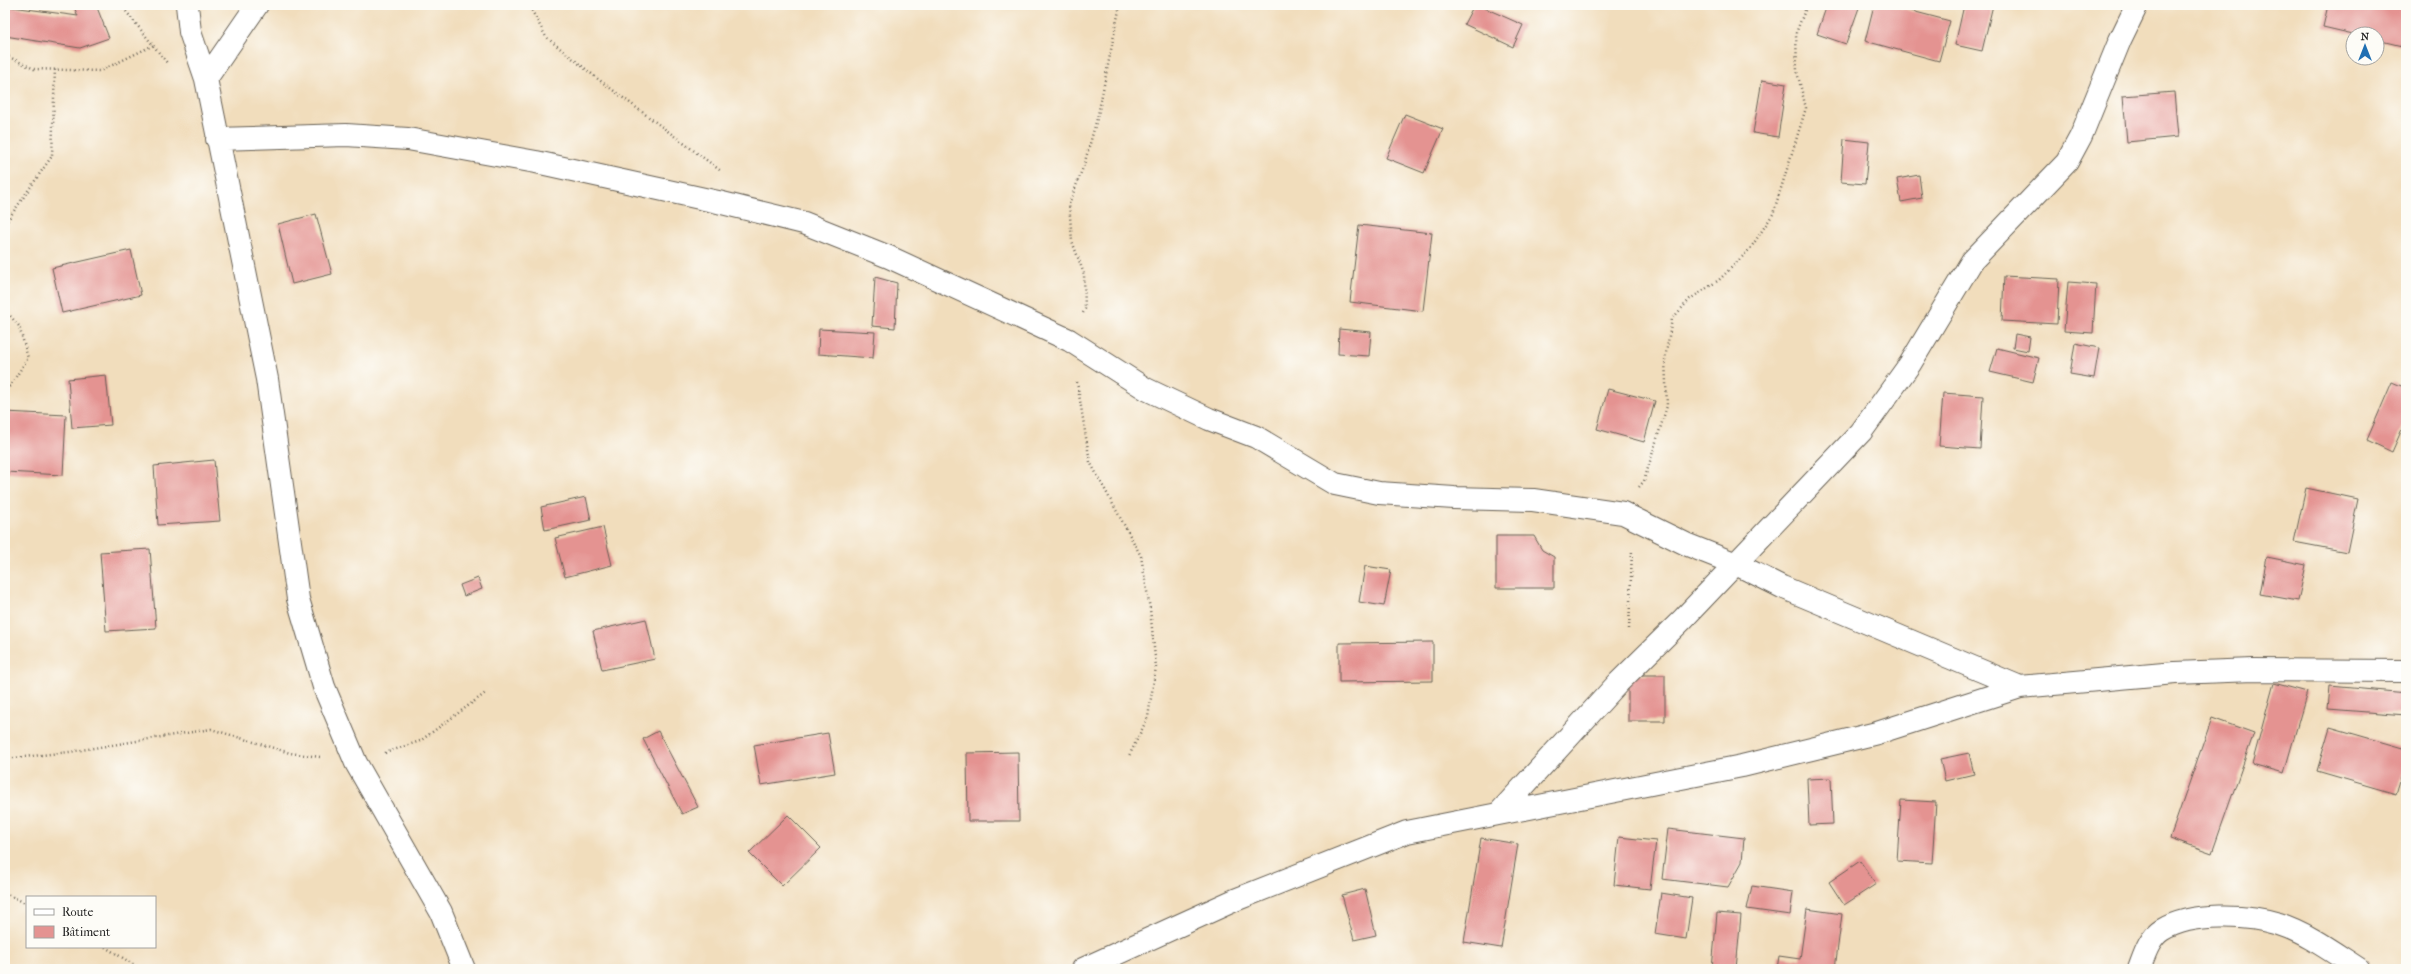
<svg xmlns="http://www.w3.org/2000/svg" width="2411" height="974" font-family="'IM FELL French Canon',serif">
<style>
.building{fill:#e49391}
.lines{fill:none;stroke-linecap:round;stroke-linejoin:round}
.street-casing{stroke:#676054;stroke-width:24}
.path{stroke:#676054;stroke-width:2.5;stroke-dasharray:1 3;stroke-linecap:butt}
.street{stroke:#fff;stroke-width:22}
</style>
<rect width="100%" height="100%" fill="#fdfcf7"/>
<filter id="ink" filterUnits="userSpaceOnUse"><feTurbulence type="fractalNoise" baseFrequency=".025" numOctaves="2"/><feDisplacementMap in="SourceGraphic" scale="8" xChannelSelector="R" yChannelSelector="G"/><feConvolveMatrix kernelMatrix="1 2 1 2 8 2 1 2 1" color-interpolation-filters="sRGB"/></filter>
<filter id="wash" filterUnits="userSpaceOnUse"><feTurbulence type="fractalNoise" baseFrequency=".012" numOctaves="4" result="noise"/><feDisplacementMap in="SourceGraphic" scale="16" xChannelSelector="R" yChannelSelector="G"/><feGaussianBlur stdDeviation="0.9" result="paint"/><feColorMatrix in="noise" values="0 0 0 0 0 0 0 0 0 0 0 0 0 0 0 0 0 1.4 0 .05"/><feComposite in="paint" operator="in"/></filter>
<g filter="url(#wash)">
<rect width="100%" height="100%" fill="#f1ddbc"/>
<g id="blocks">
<path class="building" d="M73,5H96L109,38L80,48L5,36V6L78,16Z
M1474,5H1478L1523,25L1513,47L1464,24Z
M1827,5H1860L1846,44L1817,34Z
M1874,5H1889L1950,21L1939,61L1865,41Z
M1964,5H1993L1982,51L1955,45Z
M2328,5H2406V47L2377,40V34H2353L2323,27Z
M1762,80L1786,84L1778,137L1753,133Z
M2174,92L2178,137L2127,142L2123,96Z
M1405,114L1443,129L1424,173L1386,158Z
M1844,139L1869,142L1865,184L1841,182Z
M1919,175L1922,198L1901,202L1897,179Z
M316,214L332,274L292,284L278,224Z
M1359,225L1432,233L1423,311L1350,302Z
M131,250L141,295L62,313L52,268Z
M2004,276L2059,279L2057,324L2002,321Z
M875,277L897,283L895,328L872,326Z
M2068,282L2096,284L2093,333L2064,331Z
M819,329L875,332L873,358L818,354Z
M1339,329L1371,332L1369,356L1338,354Z
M2015,334L2030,337L2028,351L2013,348Z
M2075,343L2099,348L2094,378L2070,374Z
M1997,348L2039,358L2033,382L1990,372Z
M106,375L111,425L72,428L68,379Z
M2392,382L2406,388V420L2392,452L2367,440Z
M1608,389L1655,401L1644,442L1597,429Z
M1943,393L1983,396L1980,449L1939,446Z
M5,412L66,415L63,475L5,472Z
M214,460L220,521L158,525L154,466Z
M2306,488L2358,499L2347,552L2294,542Z
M586,497L591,520L545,530L541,507Z
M603,527L612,565L565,577L555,538Z
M1496,536H1534L1542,550L1554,557V588H1496Z
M150,549L156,628L106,631L100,552Z
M2267,557L2306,565L2298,601L2260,594Z
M1365,566L1391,570L1384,606L1359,602Z
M478,578L482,589L464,596L460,585Z
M646,619L655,659L602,670L593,631Z
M1433,642V681L1339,682V643Z
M1628,675H1665V721H1628Z
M2274,683L2307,692L2284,773L2252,764Z
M2330,686L2406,693V715L2328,709Z
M2212,718L2254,733L2212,853L2170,838Z
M2330,727L2406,749V760L2396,794L2317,771Z
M658,731L698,807L682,814L643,739Z
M828,733L835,773L761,785L754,745Z
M1018,752L1019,821H968L967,753Z
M1969,753L1974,774L1945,781L1940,759Z
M1831,778L1833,824L1809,825L1807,779Z
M1901,800L1936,802L1932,863L1897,861Z
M788,815L821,848L782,886L749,853Z
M1668,829L1744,838L1742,862L1728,887L1662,879Z
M1619,837L1656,841L1650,889L1614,885Z
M1481,838L1518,844L1501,948L1464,942Z
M1860,861L1876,884L1844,905L1829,882Z
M1752,886L1793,892L1790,915L1747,909Z
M1365,889L1376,935L1354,940L1342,895Z
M1661,893L1692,898L1686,939L1655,934Z
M1807,909L1842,914L1835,969H1777L1779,956L1800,959Z
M1717,913L1741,915L1736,969H1712Z"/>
</g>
</g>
<g filter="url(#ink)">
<use href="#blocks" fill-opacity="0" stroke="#676054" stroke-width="1"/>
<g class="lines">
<g class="street-casing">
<path id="street" d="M187,5L190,32L206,79L267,379L298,599L324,687L356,763L441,912L464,969
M206,79L257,5
M217,139L346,135L408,139L536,162L718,202L804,223L889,257L1069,340L1146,389L1209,419L1256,437L1335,484L1379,493L1454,498L1533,500L1623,513L1688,545L1736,564L1782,587L2020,687
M1500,812L1619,682L1683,619L1861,432L1910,364L1972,261L2067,162L2081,136L2120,40L2137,5
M1083,969L1235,900L1407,832L1742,766L1877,733L2020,687L2175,673L2253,670L2406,671
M2139,969C2144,956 2149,938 2162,930C2191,912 2248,914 2279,924C2307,933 2334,953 2359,969"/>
</g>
<path class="path" d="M121,5L168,64
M526,5L531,9L546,37L598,79L721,171
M5,55L34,69L100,71L154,45
M5,224L52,156L55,69
M5,310L19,326L28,358L10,386L5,389
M1083,313L1085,309L1084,274L1072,241L1069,204L1084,165L1098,115L1120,5
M1077,382L1090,462L1141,556L1150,609L1156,667L1148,717L1129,756
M1639,487L1644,481L1667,406L1665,359L1672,319L1690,299L1719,280L1750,249L1773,214L1806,108L1797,72L1796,33L1807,5
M1629,629L1632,550
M385,753L420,741L487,692
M5,759L69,752L211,729L290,753L320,757
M5,893L27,904
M105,947L141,969"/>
<use href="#street" class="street"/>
</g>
</g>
<rect width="2411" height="974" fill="none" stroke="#fdfcf7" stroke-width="20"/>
<rect x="26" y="896" width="130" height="52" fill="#fdfcf7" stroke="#a3a29f"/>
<rect x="34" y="909" width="20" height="6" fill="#ffffff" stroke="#a3a29f"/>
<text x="62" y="916" font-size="12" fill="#1c1c1c">Route</text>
<rect x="34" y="926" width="20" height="12" fill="#e49391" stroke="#a3a29f"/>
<text x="62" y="936" font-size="12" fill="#1c1c1c">Bâtiment</text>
<g transform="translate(2365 46)"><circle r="19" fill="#fdfcf7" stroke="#a3a29f"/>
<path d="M0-3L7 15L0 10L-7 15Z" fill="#1f6fb2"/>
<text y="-6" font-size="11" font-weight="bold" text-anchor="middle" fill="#1c1c1c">N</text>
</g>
</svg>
